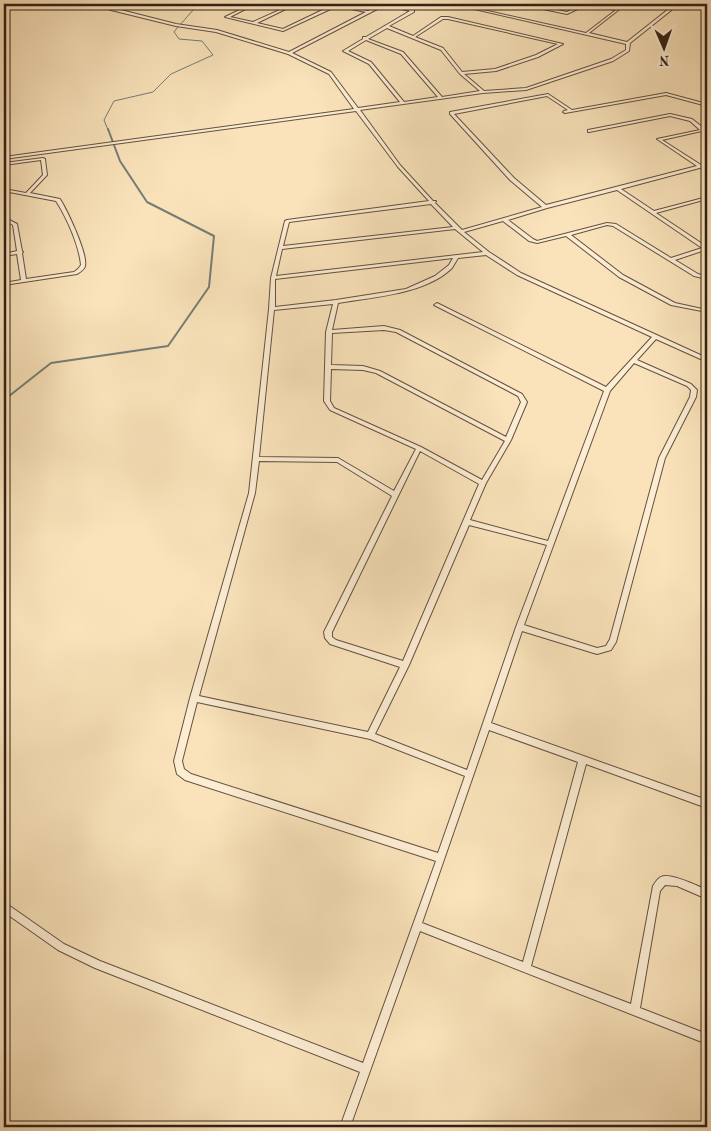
<svg xmlns="http://www.w3.org/2000/svg" width="711" height="1131" font-family="'Old Standard TT',serif">
<style>
.lines{fill:none;stroke-linecap:round;stroke-linejoin:round}
.stream-far1{stroke:#737e77;stroke-width:1}
.stream{stroke:#737e77;stroke-width:2}
.minor-casing{stroke:#64513f;stroke-width:2}
.minor{fill:#fcedd3;fill-rule:evenodd}
</style>
<rect width="100%" height="100%" fill="#fae3bb"/>
<filter id="stains"><feTurbulence type="fractalNoise" baseFrequency=".004" numOctaves="4"/><feColorMatrix values="0 0 0 0 .2 0 0 0 0 .09 0 0 0 0 .02 0 0 0 .5 -.17"/></filter>
<radialGradient id="worn" r=".72"><stop offset=".6" stop-color="#630" stop-opacity="0"/><stop offset="1" stop-color="#630" stop-opacity=".3"/></radialGradient>
<g class="lines">
<path class="stream-far1" d="M180,25L193,10L186,4
M108,130L104,120L114,101L153,92L171,74L213,55L202,41L179,39L174,32L178,27"/>
<path class="stream" d="M4,400L51,363L168,346L209,287L214,236L147,202L120,161L108,129"/>
<g class="minor-casing">
<path id="minor" d="M98,4H102L113,8L176,24L217,30L289,52L366,12L337,6L283,31L225,17L252,4H255L230,17L253,22L293,4H296L257,23L283,29L333,5L331,4H335L368,11L382,4H388L414,10V12L389,26L413,36L441,17H448L563,44L538,57L496,71L464,74L484,91L526,88L611,59L626,50V44L453,4H457L586,33L616,10L590,5L589,4L618,8L623,4H626L589,33L627,42L675,4H679L630,43L629,51L613,61L526,90L483,93L360,110L400,165L433,201H436L435,203L462,230L542,207L510,180L450,114V112L548,94L572,110L666,93L707,104V106L666,95L565,113L563,112L564,111L568,110L547,96L454,114L514,178L546,205L697,166L657,139L700,130L690,121L670,116L589,132H588V130L670,114L692,119L706,130L662,140L701,165L707,164V166L621,189L654,211L707,197V199L656,213L707,247V250H705L675,260L698,274L707,277V279L694,276L613,226L607,225L571,235L623,275L675,303L707,310V312L671,305L619,277L566,236L537,243L529,241L503,221L464,232L489,252L521,273L707,358V362L705,361L656,339L637,360L691,384L697,390L696,397L665,458L616,642L611,650L597,654L522,631L491,723L707,800V808L586,764L531,966L631,1004L653,886C655,883 658,878 661,877C669,872 698,886 707,890V899L677,886L665,885L660,891L640,1008L707,1034V1044L420,931L350,1127H340L360,1072L95,968L58,950L4,912V902L64,944L100,961L363,1063L436,861L185,780L177,774L174,761L190,698L249,493L269,309L271,278L285,221L287,220L429,201L398,167L356,111L4,159V157L354,109L329,74L288,54L216,32L176,26L111,10ZM385,5L410,11L366,37H363V39L343,51L369,64L400,102L358,108L331,72L292,53ZM443,19H448L558,44L536,55L495,69L462,72L443,48L415,37ZM387,28L441,50L460,74L480,91L442,97L403,52L368,39ZM366,40L401,54L438,97L404,102L371,62L348,51ZM617,190L702,248L671,258L616,224L607,223L537,241L533,239L508,220L547,208ZM431,204L453,227L283,246L289,222ZM455,229L483,252L276,276L282,249ZM486,255L517,275L652,337L606,387L439,304L437,303L434,305L604,391L548,541L470,520L486,483L511,440L527,402L522,394L400,330L384,326L332,330L338,303C373,297 426,294 452,268C454,265 456,261 458,258ZM453,258L449,265L435,276L406,289L336,300L275,307V279ZM333,304L326,332L324,401L330,410L416,449L394,491L338,458L259,457L274,310ZM384,330L396,332L518,396L521,402L506,437L380,371L363,366L331,365L332,333ZM634,363L687,386L691,390L690,397L659,458L610,639L606,646L597,648L524,625L610,391ZM331,369L363,370L376,373L505,441L482,480L421,447L334,408L330,401ZM420,451L479,484L403,661L336,640L332,637V632ZM259,461L337,462L392,496L324,632L325,638L330,644L400,667L368,732L199,696L255,493ZM469,525L547,545L516,627L467,770L375,734L409,665ZM197,702L370,739L465,776L438,853L191,774L184,769L182,761ZM489,730L578,762L523,962L422,923Z
M519,4H525L567,12L584,4H588L567,14Z
M43,158L45,159L47,175L30,193L60,199C67,210 88,254 85,266C84,270 80,272 77,274L4,285V283L21,280L17,254L4,256V254L17,251L13,225L4,220V217L17,224L22,251L23,252L22,253L26,279L74,272L78,269L81,265C79,245 67,218 56,201L4,191V189L26,193L43,175L41,160L4,165V163Z"/>
</g>
<use href="#minor" class="minor"/>
</g>
<rect width="711" height="1131" fill="none" stroke="#fae3bb" stroke-width="20"/>
<rect x="5" y="5" width="701" height="1121" fill="none" stroke="#322016" stroke-width="2.5"/>
<rect x="10" y="10" width="691" height="1111" fill="none" stroke="#322016"/>
<g transform="translate(664 48) rotate(178)" stroke="#fcedd3" stroke-width="4" paint-order="stroke">
<path d="M0-4L9 19L0 12L-9 19Z" fill="#322016"/>
<text y="-8" font-size="14" font-weight="bold" text-anchor="middle" fill="#322016">N</text>
</g>
<rect width="100%" height="100%" filter="url(#stains)"/>
<rect width="100%" height="100%" fill="url(#worn)"/>
</svg>
